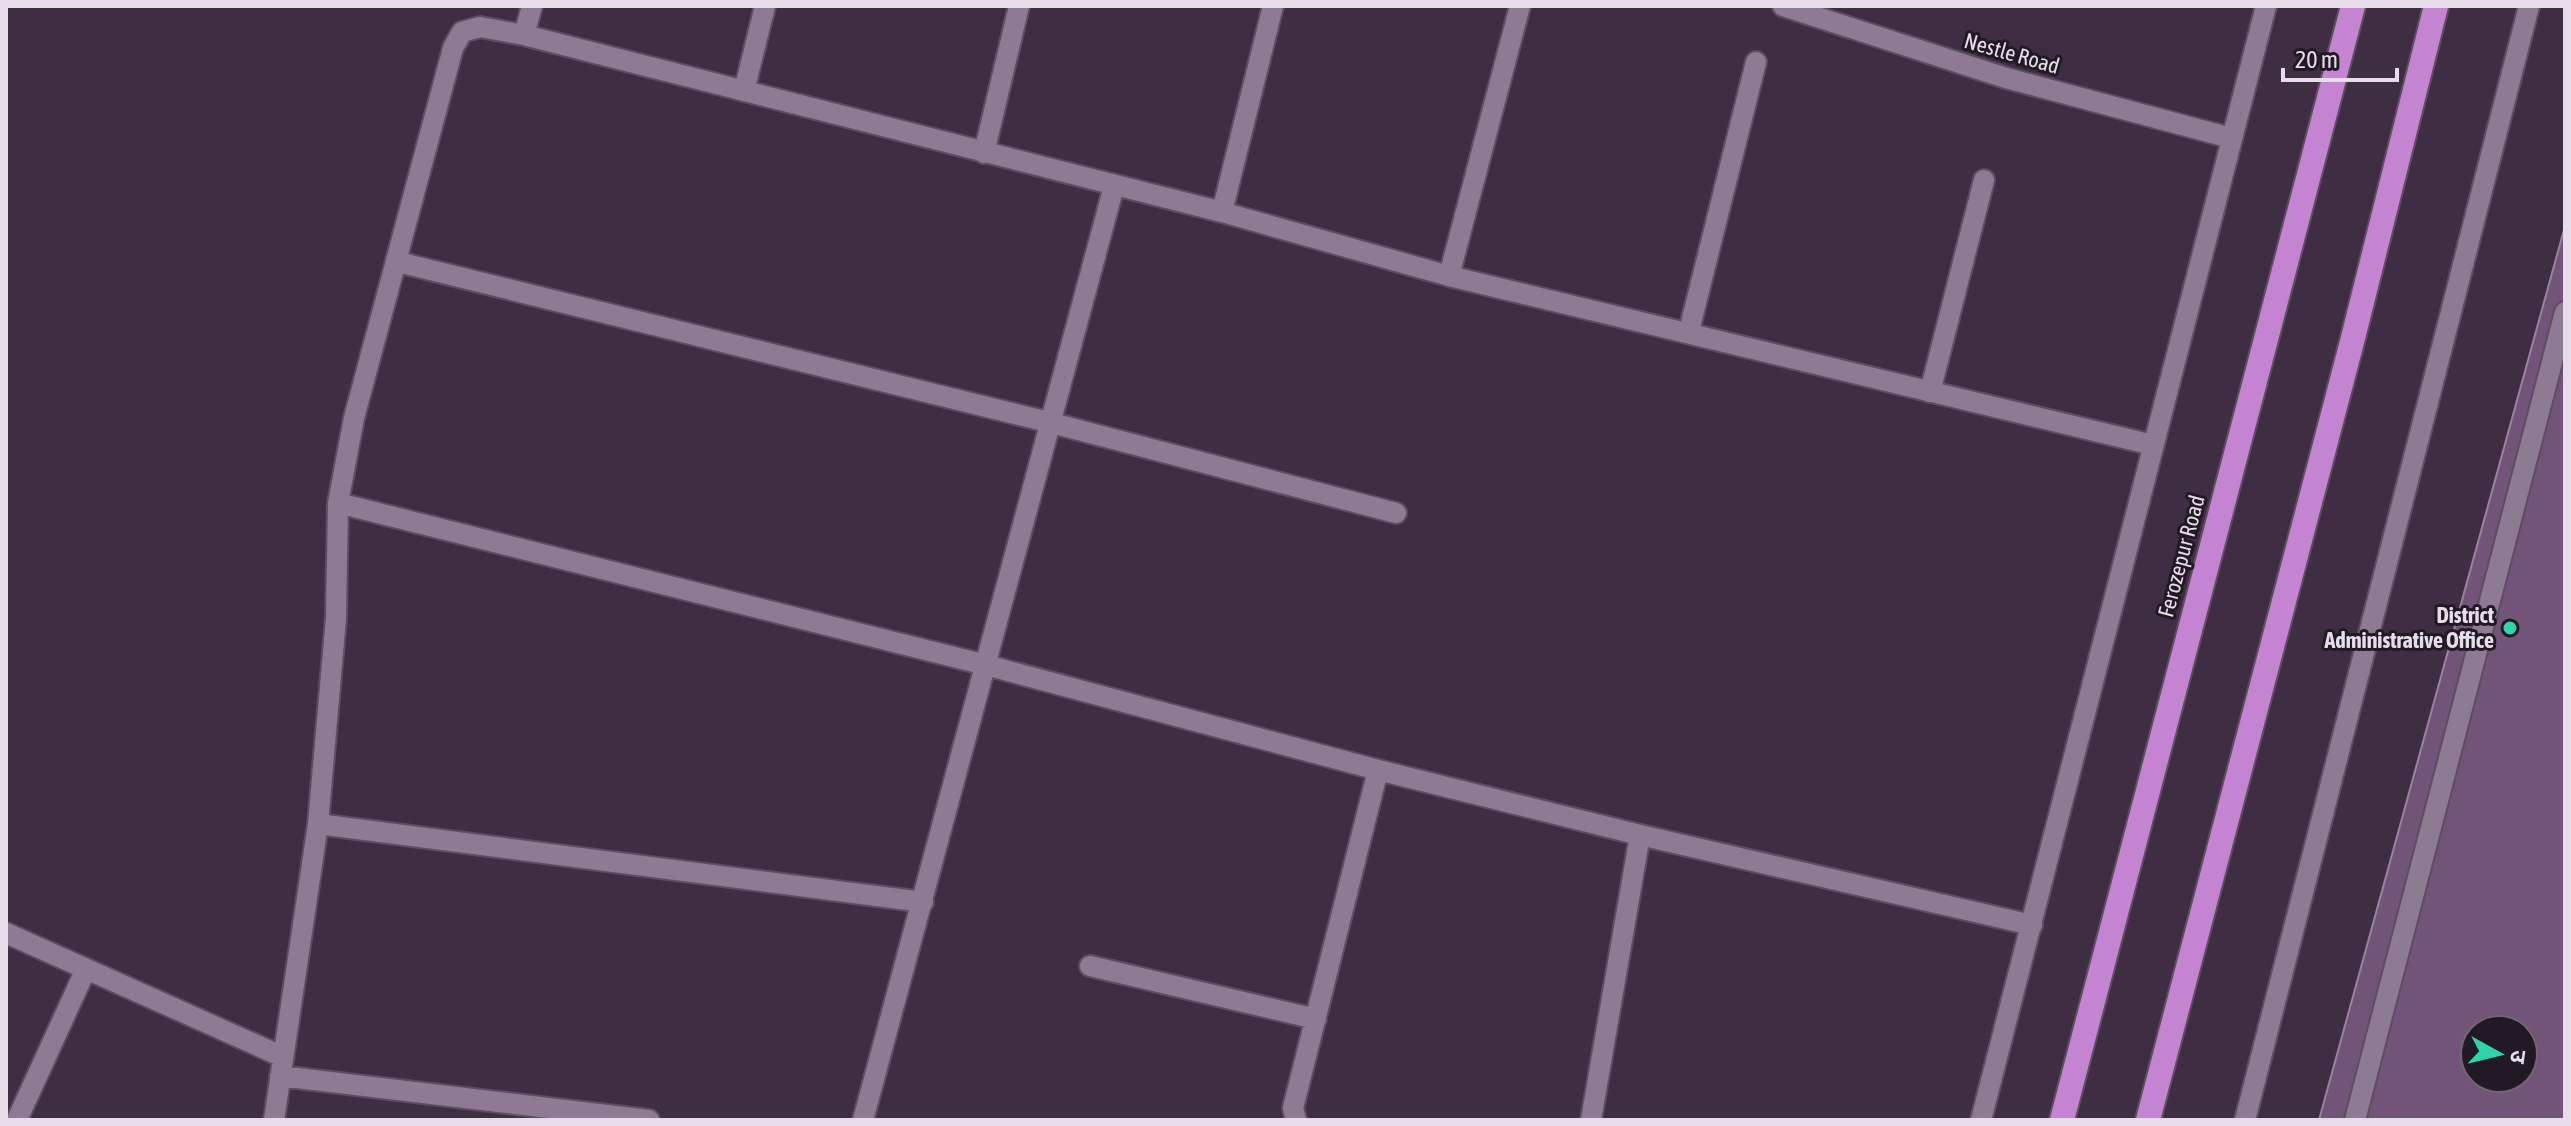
<svg xmlns="http://www.w3.org/2000/svg" width="2571" height="1126" font-family="'Asap Condensed','Noto Sans Devanagari',sans-serif">
<style>
.building{fill:#725479;stroke:#99849d;stroke-width:2;fill-rule:evenodd}
.lines{fill:none;stroke-linecap:round;stroke-linejoin:round}
.lane-casing{stroke:#5c4d5f;stroke-width:24}
.street-casing{stroke:#5c4d5f;stroke-width:24}
.secondary-casing{stroke:#5c4d5f;stroke-width:24}
.highway-casing{stroke:#5c4d5f;stroke-width:28}
.lane{stroke:#8e7a92;stroke-width:20}
.street{stroke:#8e7a92;stroke-width:20}
.secondary{stroke:#8e7a92;stroke-width:20}
.highway{stroke:#c584d2;stroke-width:24}
.poi-dot{fill:#2ed4aa;stroke:#211923;stroke-width:3}
.labels{text-anchor:middle;dominant-baseline:central;stroke-width:6;stroke-linejoin:round;paint-order:stroke}
.street-label{font-size:22px;fill:#e7dce9;stroke:#211923}
.poi-label{font-size:22px;font-weight:bold;fill:#e7dce9;stroke:#211923;text-anchor:end}
</style>
<rect width="100%" height="100%" fill="#3f2e43"/>
<path class="building" d="M2565,226V1120H2319ZM2475,1030H2523V1078H2475Z"/>
<g class="lines">
<g class="lane-casing">
<path id="lane" d="M1930,392L1984,180
M1591,1120L1640,835
M2355,1120L2565,312"/>
</g>
<g class="street-casing">
<path id="street" d="M1783,6L2006,78L2231,138
M524,35L532,6
M744,91L765,6
M984,153L1019,6
M1222,212L1273,6
M398,262L1052,423L1396,513
M1449,276L1520,6
M1689,331L1756,62
M338,503L986,665L1378,770L1640,835L2032,925
M318,824L923,902
M6,933L283,1057
M1090,966L1316,1019
M280,1076L649,1120
M17,1120L86,969
M274,1120L318,824L336,618L338,503L354,418L453,48L462,32L480,27L524,35L1222,212L1449,276L2153,445
M863,1120L1114,186
M1296,1120L1293,1108L1378,770"/>
</g>
<g class="secondary-casing">
<path id="secondary" d="M1981,1120L2266,6
M2245,1120L2529,6"/>
</g>
<g class="highway-casing">
<path id="highway" d="M2062,1120L2353,6
M2148,1120L2353,338L2436,6"/>
</g>
<use href="#lane" class="lane"/>
<use href="#street" class="street"/>
<use href="#secondary" class="secondary"/>
<use href="#highway" class="highway"/>
</g>
<circle class="poi-dot" cx="2510" cy="628" r="8"/>
<g class="labels">
<g class="street-label">
<text transform="translate(2012 53) rotate(16)">Nestle Road</text>
<text transform="translate(2181 556) rotate(-75)">Ferozepur Road</text>
</g>
<g class="poi-label">
<text x="2494" y="615">District<tspan x="2494" dy="25">Administrative Office</tspan></text>
</g>
</g>
<rect width="2571" height="1126" fill="none" stroke="#e7dce9" stroke-width="16"/>
<g transform="translate(2499 1054) rotate(98)"><circle r="38" fill="#211923" stroke="#706772" stroke-width="2"/>
<path d="M0-6L14 30L0 20L-14 30Z" fill="#2ed4aa"/>
<text y="-12" font-size="22" font-weight="bold" text-anchor="middle" fill="#e7dce9">उ</text>
</g>
<path d="M2283 68v12h114v-12" fill="none" stroke="#e7dce9" stroke-width="4"/>
<text x="2295" y="68" font-size="24" fill="#e7dce9" stroke="#211923" stroke-width="6" paint-order="stroke">20 m</text>
</svg>
